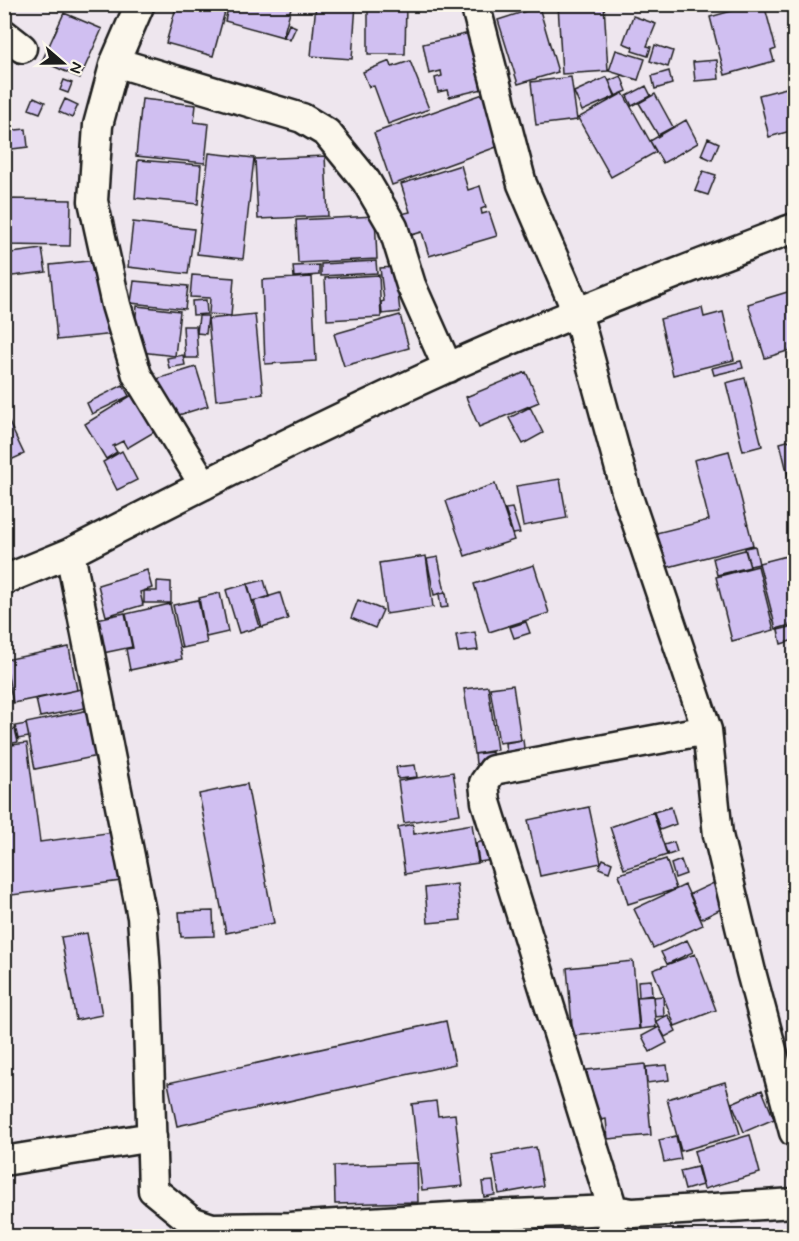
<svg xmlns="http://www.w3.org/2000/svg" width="799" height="1241" font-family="Mynerve,sans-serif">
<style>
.building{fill:#d0bff1;stroke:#1c1c1c;stroke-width:1.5}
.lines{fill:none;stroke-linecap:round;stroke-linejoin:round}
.minor-casing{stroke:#1c1c1c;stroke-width:33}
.minor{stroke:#fbf7ec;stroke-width:28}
</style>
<rect width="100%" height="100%" fill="#eee6ee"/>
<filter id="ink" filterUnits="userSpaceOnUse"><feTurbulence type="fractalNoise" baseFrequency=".0167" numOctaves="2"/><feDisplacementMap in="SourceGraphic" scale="12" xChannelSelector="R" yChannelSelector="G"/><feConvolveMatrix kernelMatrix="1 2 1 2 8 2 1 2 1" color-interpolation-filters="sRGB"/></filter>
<g filter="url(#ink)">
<path class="building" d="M177,4H227L213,56L166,43Z
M229,4H292L283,37L225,21Z
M316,4H356L352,59L311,56Z
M368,4H406L405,54H368Z
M558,4H604L608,71L562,74Z
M756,4H764L776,49L771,51L774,61L725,75L710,17Z
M539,7L558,72L518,84L498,20Z
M64,13L102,29L80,78L42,61Z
M633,16L656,24L647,46L651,47L648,56L632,51L633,47L623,43Z
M289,24L296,27L290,40L284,37Z
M474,32L487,88L449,97L447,90L438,92L435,78L442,76L441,71L429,74L423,44Z
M655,45L673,51L668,67L650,61Z
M616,50L645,59L638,80L609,71Z
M717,60L719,79L695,81L693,62Z
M390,61L392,67L410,61L429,109L388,124L374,86L369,87L363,72Z
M669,71L672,84L655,89L652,76Z
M621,76L627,91L615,96L609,81Z
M571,77L577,120L536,125L531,82Z
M607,77L616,96L582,111L574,92Z
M64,80L72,83L68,93L60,90Z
M646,86L651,96L632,106L627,96Z
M794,86V130L769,137L759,95Z
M623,93L656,152L611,177L578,118Z
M483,94L502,145L392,185L374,133Z
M655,94L673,127L658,135L639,103Z
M34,97L45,102L40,113L29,109Z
M65,99L78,105L72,118L59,112Z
M142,99L196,105L194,122L209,124L205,163L136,156Z
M686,120L698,143L663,163L650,141Z
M26,129L28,147L4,150V131Z
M708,138L719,143L712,160L701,155Z
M209,153L254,158L243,259L197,254Z
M325,156L328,216L258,219L255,159Z
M138,160L201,165L198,204L135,198Z
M461,165L468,190L480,186L486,207L481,209L482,214L489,212L497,236L429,256L422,232L408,236L401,214L410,212L401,184Z
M703,171L716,175L708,195L695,191Z
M6,199L71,200L70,246L6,245Z
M375,216L377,259L298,263L296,220Z
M133,222L194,229L188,274L128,267Z
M42,249L46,272L4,277V254Z
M108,259L115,334L57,340L50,265Z
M376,261L377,273L321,276V264Z
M319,265V275L294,277L293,266Z
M395,267L400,312L382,314L381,302L384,301L380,268Z
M192,275L234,278L231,316L209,314L210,298L190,297Z
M379,275L381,317L327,320L325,278Z
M312,277L316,361L265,364L262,280Z
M134,281L188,286L185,309L131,303Z
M794,290V349L765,358L748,304Z
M206,300L207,314L193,315L192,301Z
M137,306L180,311L175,356L132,351Z
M702,308L704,317L723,312L734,360L673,375L660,319Z
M255,314L263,394L216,400L208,319Z
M400,315L409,348L344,366L334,334Z
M199,316H208L206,334L197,333Z
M183,326H196L198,358H185Z
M183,355L185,365L169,368L167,358Z
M741,361L743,368L714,375L712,368Z
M196,367L208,406L169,418L157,379Z
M526,372L539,402L479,427L466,397Z
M745,378L762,446L743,451L726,383Z
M123,385L129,396L92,414L87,403Z
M132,395L154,432L127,448L123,441L113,446L117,452L106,459L85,424Z
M530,407L543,433L523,444L509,418Z
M4,412L24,454L4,463Z
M794,439V500L780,443Z
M122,451L137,480L117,490L103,462Z
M729,451L753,545L657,570L648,535L709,520L694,460Z
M560,479L567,518L523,526L516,486Z
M495,484L514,540L465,556L446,501Z
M512,508L520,533L513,534L505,509Z
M755,546L759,564L750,566L745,548Z
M745,550L750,567L717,575L713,558Z
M794,554V624L776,629L759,563Z
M426,556L433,607L386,614L379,563Z
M438,557L445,592L434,595L427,559Z
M534,565L549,613L489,632L474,584Z
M758,566L774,630L732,641L716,577Z
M147,570L152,588L140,592L143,605L106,616L98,585Z
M264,580L269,597L252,601L248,584Z
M157,581L171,582V603H144V591H157Z
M247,584L260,627L239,633L226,590Z
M220,593L228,632L206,637L199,598Z
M280,593L288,619L262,627L254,601Z
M446,593L448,607L441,608L439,594Z
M198,600L207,643L182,648L173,605Z
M358,600L383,610L375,628L351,618Z
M170,604L182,659L130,670L126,649L133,648L126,614Z
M125,613L132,647L98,654L92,620Z
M526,622L530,633L514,638L510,627Z
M794,626V640L781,644L778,630Z
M475,632L478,650L459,652L456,635Z
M69,647L77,690L13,703L5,660Z
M513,685L521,740L499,743L490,688Z
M488,686L497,750L474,754L464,689Z
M86,688L90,707L40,717L36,699Z
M89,710L98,756L35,769L26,723Z
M26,724L29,737L18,739L15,726Z
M15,729L18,742L4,745V731Z
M523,740L525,756L507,759L505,743Z
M27,743L40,842L114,832L121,881L4,896V746Z
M492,752L493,761L476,764L475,754Z
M415,765L417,777L398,779L396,767Z
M453,772L460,814L404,823L398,781Z
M247,784L274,923L226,933L199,794Z
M589,807L601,863L540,876L528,820Z
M671,807L676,824L660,830L654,812Z
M653,812L667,855L624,869L610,827Z
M413,824L414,834L472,824L478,863L405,874L398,827Z
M489,840L492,860L479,862L476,843Z
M674,842L677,852L668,855L664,845Z
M603,859L612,863L609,872L599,868Z
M666,859L676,889L628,904L619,874Z
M681,860L686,874L675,878L671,864Z
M718,881L729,905L701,919L690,894Z
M457,884L461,920L428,923L425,888Z
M685,885L703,925L653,948L634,909Z
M213,911L214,936L181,937L179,912Z
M87,933L102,1015L76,1020L61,937Z
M687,940L693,952L667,964L661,952Z
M695,954L716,1010L675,1026L653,970Z
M633,961L639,1029L573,1036L567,968Z
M651,980L652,995L639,997L638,981Z
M653,996L656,1027L640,1029L637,997Z
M663,996L664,1016L655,1017L653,997Z
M668,1015L676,1031L665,1037L656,1021Z
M446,1021L455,1064L177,1126L168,1083Z
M659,1027L667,1043L650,1052L642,1036Z
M645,1064L651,1135L608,1139L606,1119L591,1121L587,1070Z
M667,1065L669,1080L647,1083L646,1067Z
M725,1082L740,1134L681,1151L667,1099Z
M762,1090L774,1119L744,1132L732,1103Z
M436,1101L438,1116L455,1114L463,1186L422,1190L412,1104Z
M750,1135L760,1173L704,1189L694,1151Z
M676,1136L681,1159L664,1162L659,1140Z
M536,1147L543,1186L499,1194L492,1155Z
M417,1163L418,1202L335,1204L334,1166Z
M697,1167L702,1185L685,1190L680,1171Z
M493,1181L495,1195L484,1197L482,1182Z"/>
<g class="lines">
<g class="minor-casing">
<path id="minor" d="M475,4L522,184L577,312L626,491L707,730L718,835L751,972L794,1132
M4,34L22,48
M115,62L140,4
M794,228C679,272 563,316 449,367C321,425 195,489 70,553L142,917L147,988L153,1190L191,1221L212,1228L289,1227L467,1216L613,1210L633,1213L794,1203
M204,485L137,375L116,305L93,201L98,125L115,62L302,118L327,133L366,181L393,227L411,285L448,368
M4,580L70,553
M4,1161L152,1137
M611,1236L613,1210L486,802L484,783L493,770L707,730"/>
</g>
<use href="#minor" class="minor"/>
</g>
</g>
<rect width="799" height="1241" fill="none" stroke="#fbf7ec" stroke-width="24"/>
<rect x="12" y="12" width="775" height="1217" fill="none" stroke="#1c1c1c" stroke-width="2" filter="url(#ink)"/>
<g transform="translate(63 63) rotate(110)" stroke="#fbf7ec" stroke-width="4.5" paint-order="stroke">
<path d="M0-4.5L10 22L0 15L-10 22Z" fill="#1c1c1c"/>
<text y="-9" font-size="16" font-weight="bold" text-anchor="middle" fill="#1c1c1c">N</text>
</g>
</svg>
